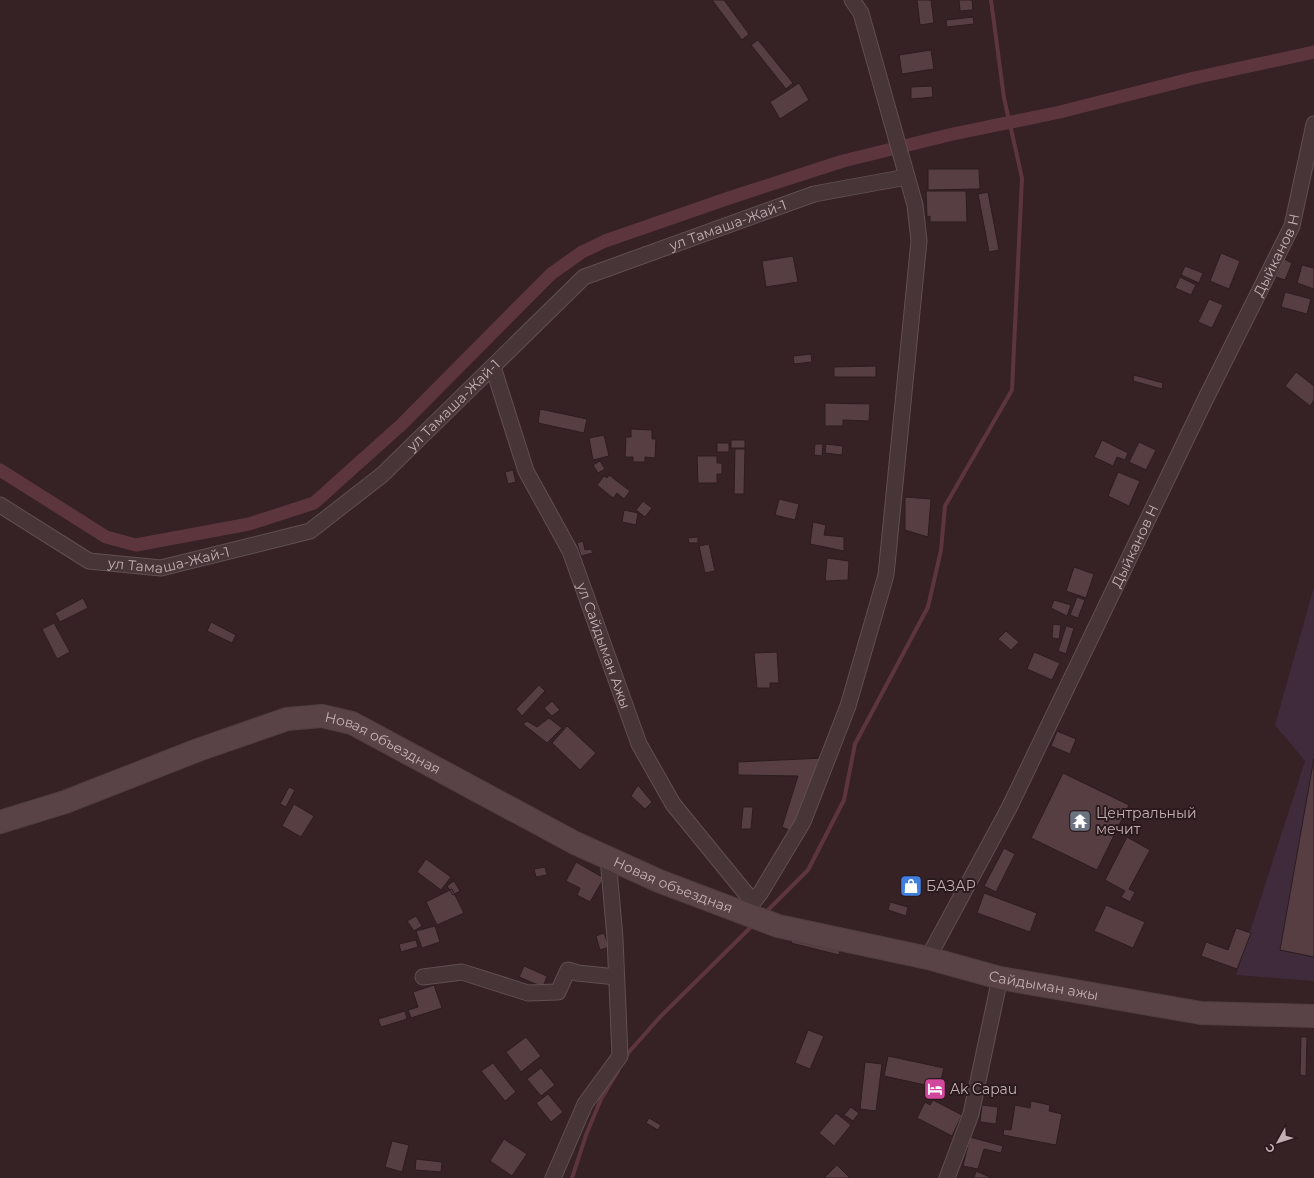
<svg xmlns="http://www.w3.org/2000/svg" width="1314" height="1178" font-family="Montserrat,sans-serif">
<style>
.green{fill:#3f2b3c}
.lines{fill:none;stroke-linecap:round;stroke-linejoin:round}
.stream{stroke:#5d363d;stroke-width:4}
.canal{stroke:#5d363d;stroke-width:13}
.building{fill:#563e43;stroke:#2d1c1f}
.minor-casing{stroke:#614f52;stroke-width:17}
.secondary-casing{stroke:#503e41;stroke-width:24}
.minor{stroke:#473538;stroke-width:15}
.secondary{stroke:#594346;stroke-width:22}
.labels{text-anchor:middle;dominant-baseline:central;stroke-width:4;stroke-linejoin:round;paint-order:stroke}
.street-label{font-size:14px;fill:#c3afb2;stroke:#2b1a1d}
.poi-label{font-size:14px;fill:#c3afb2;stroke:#2b1a1d;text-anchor:start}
</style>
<rect width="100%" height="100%" fill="#362125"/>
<path class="green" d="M1314,587V981L1236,975L1305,761L1275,725Z"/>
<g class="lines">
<path class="stream" d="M765,913L808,870L844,800L855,744L928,607L941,550L945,506L1012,390L1022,178L1004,98L991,0
M625,1058L629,1052L660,1017L753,925
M572,1178L586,1135L601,1099L618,1071"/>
<path class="canal" d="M0,470L106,537L136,545L249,524L314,503L401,425L551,274L582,252L605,241L729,198L843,161L953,134L1060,112L1194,78L1314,52"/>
</g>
<path class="building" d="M712,0H724L749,34L742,40Z
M917,0H931L934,23L920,25Z
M959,0H972L973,10L960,11Z
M973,17L974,24L947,27L946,20Z
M758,40L793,83L786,89L751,45Z
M931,50L934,69L902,74L899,55Z
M799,83L809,100L780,119L770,102Z
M932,86L933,97L911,99V87Z
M928,169H979L980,189L928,190Z
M926,191H966L967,222H930V216L927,217Z
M988,192L999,250L989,252L978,194Z
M1221,253L1240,261L1229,289L1210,281Z
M793,256L798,282L766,287L762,261Z
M1284,259L1292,263L1285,280L1276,277Z
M1302,265L1314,268V289L1297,283Z
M1185,266L1203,273L1199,283L1181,275Z
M1180,277L1196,285L1191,295L1175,288Z
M1285,292L1311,299L1307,314L1281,307Z
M1209,299L1223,305L1212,328L1198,322Z
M811,354L812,362L794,364L793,356Z
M876,366V377H834V367Z
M1296,372L1314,386V400L1310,406L1285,386Z
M1134,375L1163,383L1162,389L1133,381Z
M825,403L870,404L869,421L843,420V426H825Z
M540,409L587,419L584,433L538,423Z
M631,429L652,430V439H656L655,458L645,457V462H633V457H625L626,437H631Z
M604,435L609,456L593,460L589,438Z
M731,440H745V448H731Z
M1102,440L1128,453L1125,460L1117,457L1113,466L1094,457Z
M1139,442L1156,450L1146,470L1129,462Z
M717,443H729V452H717Z
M815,444H823L822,456L814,455Z
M826,444L843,446L842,455L825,453Z
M735,449H745L744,494H734Z
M697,456H717V463H722V474H717V483H698Z
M600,461L605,469L598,473L593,465Z
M513,470L516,482L508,484L505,472Z
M1118,472L1140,481L1129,506L1108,496Z
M609,475L630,491L624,499L617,493L613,498L597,485L604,476L607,478Z
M905,497L931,499L928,537L905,530Z
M779,499L799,504L795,520L775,515Z
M643,501L652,508L645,517L636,510Z
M624,510L638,513L636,525L622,522Z
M813,522L826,525L824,535L844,537V551L810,544Z
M698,537V543H689L688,538Z
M583,541L585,550L591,549L593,553L581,556L577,543Z
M709,544L715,571L705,573L699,546Z
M827,558L849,561L848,580L825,581Z
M1074,567L1094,574L1086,598L1066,591Z
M1077,597L1085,600L1078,618L1070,615Z
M83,598L88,608L60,622L55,613Z
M1054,600L1071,605L1067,616L1051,608Z
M211,622L236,635L232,643L207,631Z
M54,623L70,652L57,659L42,629Z
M1053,624L1061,625L1059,639L1052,638Z
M1066,626L1074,628L1066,654L1058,651Z
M1006,631L1019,642L1011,650L998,639Z
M777,652L779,683H770V688H757L754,653Z
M1034,652L1060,663L1052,680L1027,669Z
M539,685L545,691L522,716L516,709Z
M552,701L560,710L552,716L544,708Z
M549,718L562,728L547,743L523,724L527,721L537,727Z
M567,726L596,753L580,770L552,743Z
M1057,731L1076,739L1070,754L1051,746Z
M823,758L791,831L782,827L798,776L738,775V762Z
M1314,758V957L1280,950Z
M1063,773L1129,805L1097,870L1031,838Z
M638,785L652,802L645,809L631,796Z
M289,787L295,790L286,807L280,804Z
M294,804L314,816L301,837L282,826Z
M743,807H753L751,829H741Z
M1127,837L1150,850L1129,889L1135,892L1130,902L1121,897L1125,891L1105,880Z
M1004,848L1015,854L996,892L984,886Z
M426,859L451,877L441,890L417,872Z
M576,862L604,878L590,902L577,895L580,888L566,881Z
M545,867L547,875L536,877L534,869Z
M454,881L460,891L453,895L447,886Z
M452,889L464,913L437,925L426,902Z
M984,893L1037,913L1030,932L977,913Z
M890,902L908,907L906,916L888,910Z
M1106,905L1145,922L1133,948L1094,931Z
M416,916L422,926L414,931L407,921Z
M435,926L440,942L422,948L416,931Z
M1236,928L1251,933L1237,969L1201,956L1206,942L1228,950Z
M604,933L609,947L600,950L596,936Z
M793,935L841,947L839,955L791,943Z
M416,940L418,947L401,952L399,944Z
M524,966L547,976L543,987L519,977Z
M434,985L442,1008L411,1018L408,1010L418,1007L413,992Z
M405,1011L407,1019L381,1027L378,1019Z
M808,1030L824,1036L810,1069L795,1063Z
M526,1037L541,1056L521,1072L506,1052Z
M1301,1037H1307L1306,1076L1300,1075Z
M888,1056L944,1068L939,1088L884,1076Z
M865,1062L882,1064L876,1111L860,1109Z
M493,1063L516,1092L505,1101L481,1071Z
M541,1068L555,1085L541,1096L527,1079Z
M548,1094L563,1112L551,1122L536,1103Z
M933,1100L962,1115L952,1136L917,1118L925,1102L930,1105Z
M1031,1101L1050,1105L1049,1111L1062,1114L1056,1145L1003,1135L1004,1129L1011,1130L1015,1105L1030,1108Z
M982,1105L998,1107L996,1124L980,1122Z
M851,1107L859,1113L853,1121L844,1115Z
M836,1113L851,1125L834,1146L819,1133Z
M649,1118L661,1125L658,1130L646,1123Z
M970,1137L1003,1146L1001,1153L984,1149L978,1169L963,1166Z
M504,1139L527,1154L512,1176L490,1161Z
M392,1141L409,1145L402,1172L385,1167Z
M416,1159L442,1162L441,1172L415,1170Z
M837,1165L849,1177L848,1178H824Z
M976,1171L992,1178H974Z"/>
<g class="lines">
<g class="minor-casing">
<g id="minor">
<path id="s1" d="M493,367L526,471L570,551L639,744L673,804L753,902"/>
<path id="s2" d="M0,505L89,561L161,568L310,531L382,475L584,277L814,194L907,177"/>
<path d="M745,913L761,892L803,822L848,706L886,575L919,241L915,205L861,13L852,0"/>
<path id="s3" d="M928,958L1009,808L1205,400L1292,226L1314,124"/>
<path d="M423,977L462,972L528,993L558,992L568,970L578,973L616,977"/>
<path d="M553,1178L585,1104L620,1056L615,938L608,858"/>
<path d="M947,1178L971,1114L1000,978"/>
</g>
</g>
<g class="secondary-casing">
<g id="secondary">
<path id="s4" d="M0,822L65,802L198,750L287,719L322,716L352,723L575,843L659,881L778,926L928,958L1000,978L1201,1013L1314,1016"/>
</g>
</g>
<use href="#minor" class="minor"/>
<use href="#secondary" class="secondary"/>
</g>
<defs>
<g id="temple-square" transform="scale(1.15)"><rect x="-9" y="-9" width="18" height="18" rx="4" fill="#6b7280" stroke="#2b1a1d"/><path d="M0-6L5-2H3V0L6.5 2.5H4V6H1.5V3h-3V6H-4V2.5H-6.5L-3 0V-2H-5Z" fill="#fff"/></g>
<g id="shop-square" transform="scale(1.15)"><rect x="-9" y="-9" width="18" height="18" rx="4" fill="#3f7fe0" stroke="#2b1a1d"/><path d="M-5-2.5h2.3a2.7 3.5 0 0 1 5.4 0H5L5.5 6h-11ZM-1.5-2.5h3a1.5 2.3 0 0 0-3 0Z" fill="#fff"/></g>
<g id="hotel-square" transform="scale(1.15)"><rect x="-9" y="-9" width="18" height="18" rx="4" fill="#d1479c" stroke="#2b1a1d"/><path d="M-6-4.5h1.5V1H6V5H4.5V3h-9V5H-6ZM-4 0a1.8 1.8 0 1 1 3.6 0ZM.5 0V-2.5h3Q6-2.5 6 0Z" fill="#fff"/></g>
</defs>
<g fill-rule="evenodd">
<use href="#temple-square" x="1080" y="821"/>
<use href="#shop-square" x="911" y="886"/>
<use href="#hotel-square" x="935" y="1089"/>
</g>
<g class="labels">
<g class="street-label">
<text stroke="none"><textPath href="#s2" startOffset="858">ул Тамаша-Жай-1</textPath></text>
<text stroke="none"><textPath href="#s3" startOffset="785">Дыйканов Н</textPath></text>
<text stroke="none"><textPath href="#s2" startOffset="522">ул Тамаша-Жай-1</textPath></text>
<text stroke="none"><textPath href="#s3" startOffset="461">Дыйканов Н</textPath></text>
<text stroke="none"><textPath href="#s2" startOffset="186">ул Тамаша-Жай-1</textPath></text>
<text stroke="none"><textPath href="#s1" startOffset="301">ул Сайдыман Ажы</textPath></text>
<text stroke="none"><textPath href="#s4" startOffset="407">Новая объездная</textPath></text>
<text stroke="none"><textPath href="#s4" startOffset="731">Новая объездная</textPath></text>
<text stroke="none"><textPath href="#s4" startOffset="1116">Сайдыман ажы</textPath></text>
</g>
<g class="poi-label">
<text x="1096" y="813">Центральный<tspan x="1096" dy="16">мечит</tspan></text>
<text x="926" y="886">БАЗАР</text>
<text x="950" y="1089">Ak Capau</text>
</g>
</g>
<g transform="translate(1278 1142) rotate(231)" stroke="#2b1a1d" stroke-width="3" paint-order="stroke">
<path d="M0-3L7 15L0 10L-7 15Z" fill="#c3afb2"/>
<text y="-6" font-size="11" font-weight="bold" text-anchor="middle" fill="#c3afb2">С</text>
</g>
</svg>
